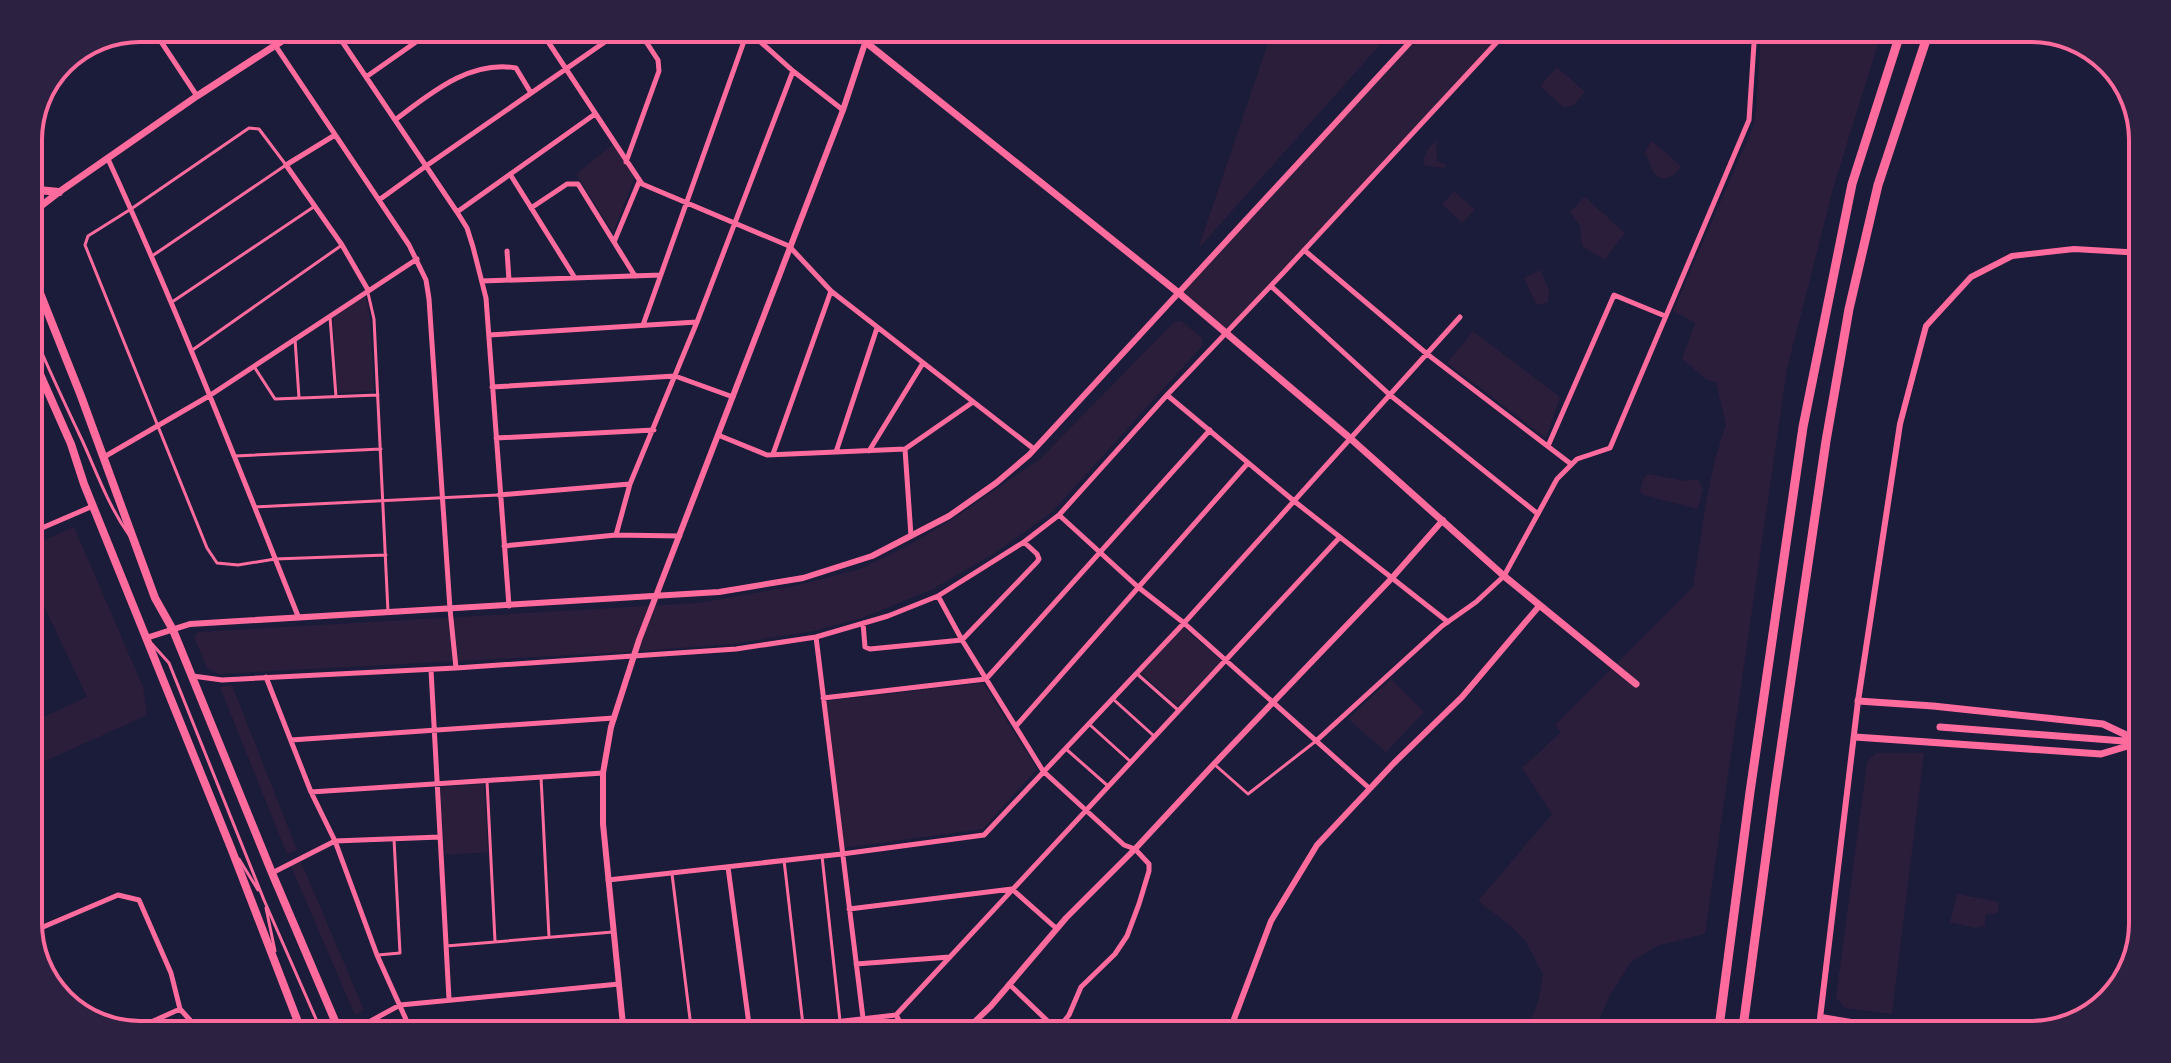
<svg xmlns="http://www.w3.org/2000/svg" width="2171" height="1063" font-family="Jost,sans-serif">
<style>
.green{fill:#2a1e3b}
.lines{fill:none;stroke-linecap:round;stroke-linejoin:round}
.service{stroke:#ff6b9d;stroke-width:3}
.minor{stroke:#ff6b9d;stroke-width:5}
.tertiary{stroke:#ff6b9d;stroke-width:6}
.secondary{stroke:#ff6b9d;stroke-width:7}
.primary{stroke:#ff6b9d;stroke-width:8}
.motorway{stroke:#ff6b9d;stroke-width:9}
.rim{fill:none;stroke:#ff6b9d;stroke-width:4}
</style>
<rect width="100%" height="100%" fill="#1b1b3a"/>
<path class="green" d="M1273,28H1395L1198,249Z
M1423,28H1510L1227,333L1180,294Z
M1655,28H1686L1667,45L1652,31Z
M1761,28H1883L1834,185L1787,369L1705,934L1657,946L1631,962L1610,995L1599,1020L1603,1035H1518L1523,1031L1534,1013L1539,998L1543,975L1525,940L1507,923L1478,901L1552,814L1522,768L1561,732L1555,725L1693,587L1706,502L1715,459L1726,424L1716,382L1707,380L1682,359L1695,323L1673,311L1753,127L1756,111Z
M1557,67L1585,92L1573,106L1563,107L1540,86Z
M1436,141L1437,161L1445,164V168L1425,166L1423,161L1429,147Z
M1652,141L1681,166C1676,176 1662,185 1653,172C1649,164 1651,160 1644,153Z
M613,144L635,177L613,233L576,174Z
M1454,191L1475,210L1462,223L1442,204Z
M1583,198L1587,199L1625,233L1606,258L1603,259L1582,246L1580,226L1570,212Z
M1540,270L1549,289L1548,302L1541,305L1536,304L1524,278Z
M364,297L366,298L370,319L374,391L337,393L333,317Z
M1181,321L1202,338V346L1052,512L995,553L933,589L862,618L814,631L733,644L627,652L219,674L207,668L194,637L199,632L698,603L795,586L860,569L911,544L953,519L1041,458L1174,322Z
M1473,331L1560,397L1546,438L1447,363Z
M1648,474L1686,481L1698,479L1703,488L1698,509L1643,495L1640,491L1643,479Z
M74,527L143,687L147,715L28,769V724L87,697L28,572V547Z
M1182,627L1222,661L1178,706L1140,672Z
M1391,679L1424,712L1386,752L1348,719Z
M983,683L1037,769L983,829L843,848L826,701Z
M232,685L297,850L287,854L220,687Z
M1876,753H1924L1892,1014L1845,1008L1836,998L1867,762Z
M484,784L488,852L445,855L440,787Z
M301,862L364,1010L355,1015L291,866Z
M1957,894L1999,902L1998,913L1985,915V926L1975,928L1950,922Z"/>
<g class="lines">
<path class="service" d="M152,256L286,165L259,129L249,128L131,209L88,236L85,245L207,548L217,563L238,565L275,559L386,555
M368,293L374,319L388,612
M172,302L315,206
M330,317L336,397
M28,321C45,361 63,400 82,440C97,473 108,505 129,535
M295,339L299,398
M191,351L342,245
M255,368L275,399L378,395
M235,456L381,449
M254,507L498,495
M152,644L169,663L264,900L323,1035
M1136,673L1178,710
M1113,699L1154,736
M1089,724L1131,762
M1066,749L1108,786
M1214,764L1248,794L1316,741
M541,777L549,937
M487,781L495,941
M822,856L840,1021
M239,859L258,890
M784,860L803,1025
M672,874L692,1035
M266,908L275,951
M446,946L613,932
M378,955L400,953L394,839"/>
<path class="minor" d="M152,28L197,96
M333,28L457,212L467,228L473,247L486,298L509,606
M539,28L642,184L789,246L831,291L1034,449
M745,28L793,71L843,110
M158,37L171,28
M275,45L409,245L426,280L429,299L450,609L456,668
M366,77L436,28
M395,120C430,94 469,60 516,68L531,93
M335,135L286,165L342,245L368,290
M108,159C177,309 237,463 298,616
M626,162L659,71L658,60L637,28
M510,174L575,278
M379,200L426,166L625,28
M531,208L567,184H578L635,276
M457,212L595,114
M614,242L639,182
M1304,250L1427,354L1571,464
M507,251L509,280
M482,281L661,275
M1271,286L1390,395L1538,514
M643,325L748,30
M489,335L697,322
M492,387L675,376L733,397
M1167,395L1294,501L1448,622
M718,435L767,455L905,449L973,402
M496,438L654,430
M1548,446L1614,295L1665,316
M905,449L911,536
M869,451L923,363
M836,452L877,328
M773,454L831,291
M104,457L209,396L417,259
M499,495L630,484
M1059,515L1138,587L1184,623L1369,788
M28,534L93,506
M616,535L630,484L697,322L793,71
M504,546L616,535L680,536
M938,596L962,640L1043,771L1124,845L1135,849L1149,864V871L1139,904L1127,936L1115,954L1081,987L1069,1015L1057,1030
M863,623L865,647L870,649L962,640L1037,562L1039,559L1037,554L1024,542
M816,637L863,1018
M431,670L449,999
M193,676L222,680L456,668L736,649L816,637L888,616L938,596L1024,542L1059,515L1167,395L1283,273L1510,28
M266,677L311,792L335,841L377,955L413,1035
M823,698L986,679L1210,430
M1016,726L1248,463
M291,740L614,718
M1316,741L1442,626L1476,602L1504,576L1557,479L1577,459L1610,448L1749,120L1755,28
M311,792L603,773
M728,867L750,1032
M272,873L335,841L440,837
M608,880L842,854L984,835L1184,623L1460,317
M849,909L1012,889L1057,929
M29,933L118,895L139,900L171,973L180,1009
M856,964L950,957
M1009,984L1057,1030L1051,1035
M180,1009L199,1030L201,1035
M896,1015L907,1035
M129,1032L180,1009
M345,1035L400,1005L619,984
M721,1035L896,1015L1340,537"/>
<path class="tertiary" d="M146,638L190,624L719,592L803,578L872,556L949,516L996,483L1029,455L1423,28
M1821,1017L1930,1035
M624,1035L603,824V773L611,727L639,640L843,110L870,28
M961,1035L991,1006L1066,918L1135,849L1214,764L1391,579L1443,520
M1228,1035L1271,921L1317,845L1394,763L1462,697L1540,605
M1818,1035L1858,701L1900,424L1926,326L1971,277L2012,256L2074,249L2143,253"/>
<path class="secondary" d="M848,28L1180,294L1351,439L1504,576L1636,684
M28,216L59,192L197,96L302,28
M1858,701L1933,706L2103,724L2141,742
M1940,727L2137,742
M1855,737L2101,754L2141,742"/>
<path class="primary" d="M28,189L59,192
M28,263L81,396L155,598L173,630L272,873L341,1035
M28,347L71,444L84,484L231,848L303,1035"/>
<path class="motorway" d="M1718,1035L1750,792L1803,427L1852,184L1902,28
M1742,1035L1775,789L1826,441L1849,309L1878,185L1930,28"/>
</g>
<path d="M0 0H2171V1063H0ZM140 42H2031A98 98 0 0 1 2129 140V923A98 98 0 0 1 2031 1021H140A98 98 0 0 1 42 923V140A98 98 0 0 1 140 42Z" fill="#2d2142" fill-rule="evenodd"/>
<path class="rim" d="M140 42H2031A98 98 0 0 1 2129 140V923A98 98 0 0 1 2031 1021H140A98 98 0 0 1 42 923V140A98 98 0 0 1 140 42Z"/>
</svg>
